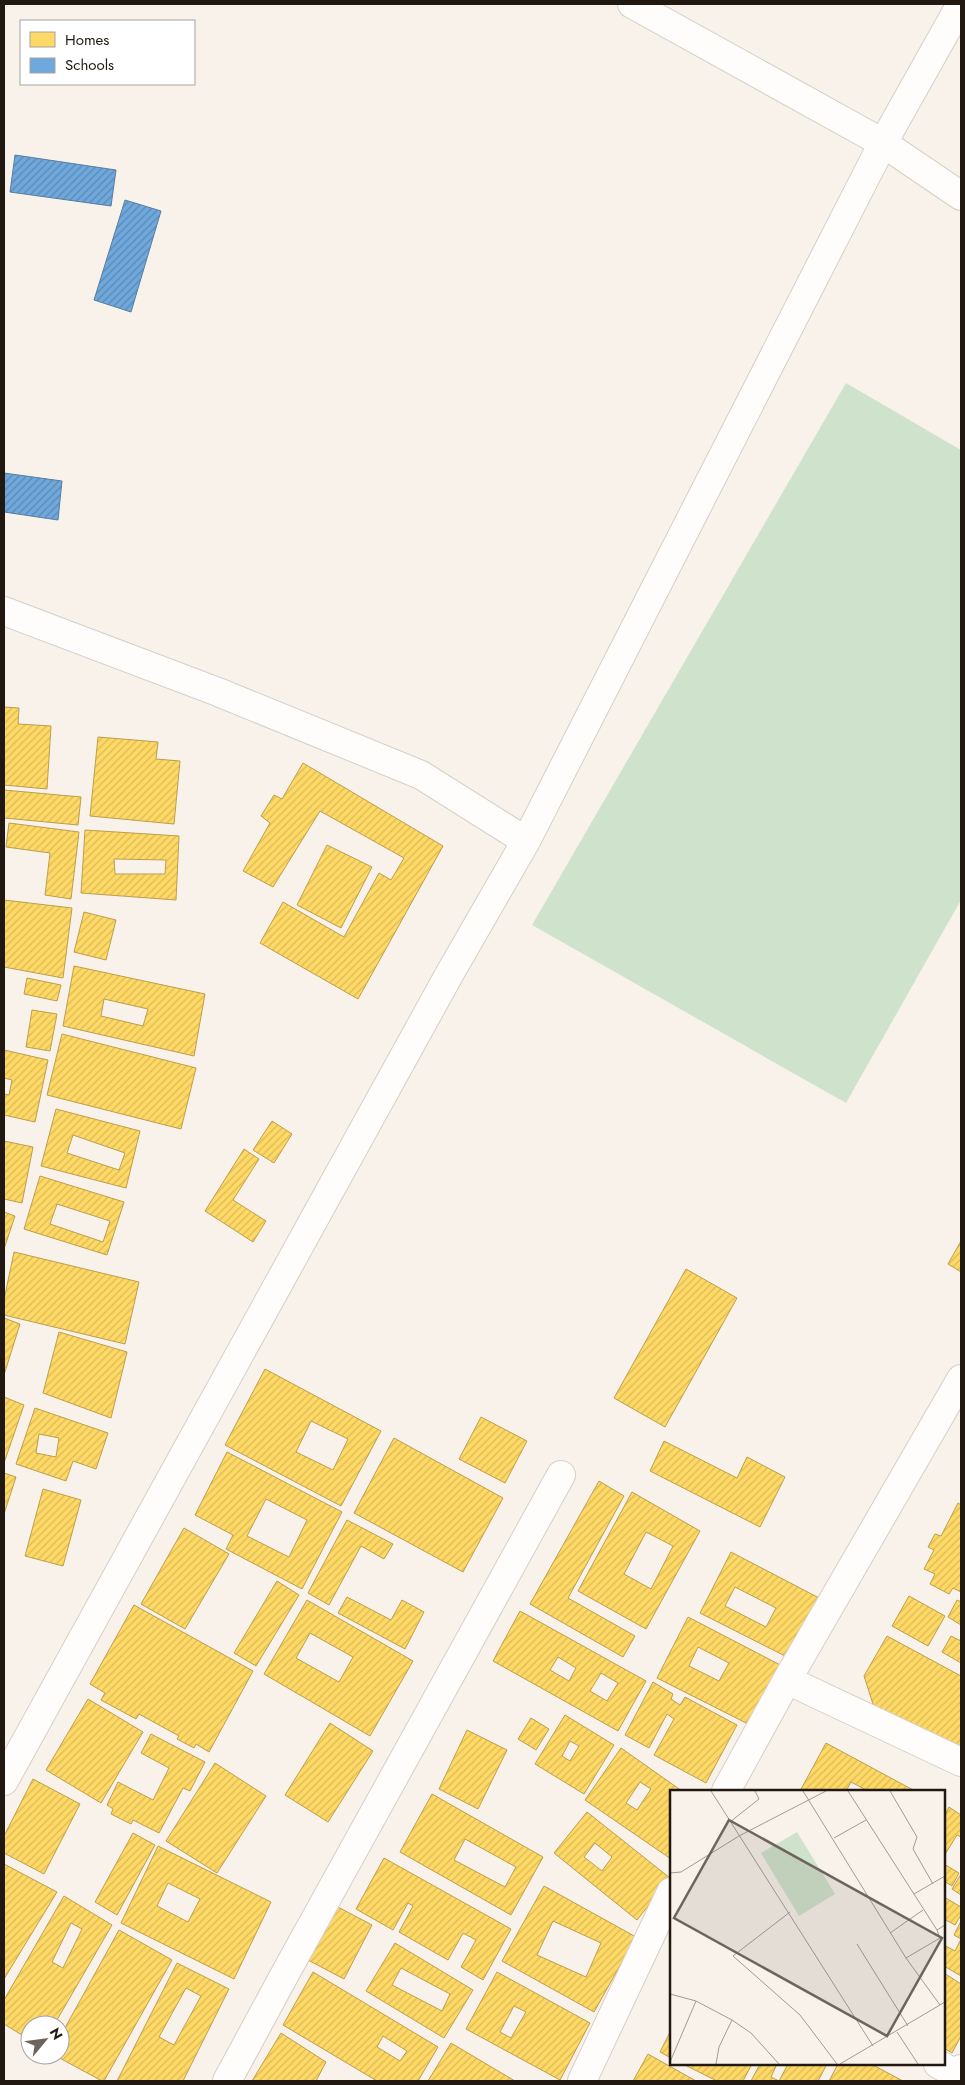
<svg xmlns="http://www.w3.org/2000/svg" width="965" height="2085" font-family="Jost,sans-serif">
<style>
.grass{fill:#cfe3cc}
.homes{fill:url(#homes-hatch);stroke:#bc9f4c;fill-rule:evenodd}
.schools{fill:url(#schools-hatch);stroke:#587d9f}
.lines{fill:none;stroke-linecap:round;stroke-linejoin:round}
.minor-casing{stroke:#d6cfc7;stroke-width:30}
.minor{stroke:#fefdfc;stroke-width:28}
.inset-road{fill:none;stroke:#a39b93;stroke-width:1}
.view{fill:#6d655d;fill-opacity:0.15;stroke:#6d655d;stroke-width:2.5}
.inset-edge{fill:none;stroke:#211911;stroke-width:2.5}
</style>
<defs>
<pattern id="homes-hatch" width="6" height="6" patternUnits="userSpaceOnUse" patternTransform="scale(1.25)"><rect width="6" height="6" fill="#ffd966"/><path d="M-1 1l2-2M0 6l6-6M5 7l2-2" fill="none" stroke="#daba57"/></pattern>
<pattern id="schools-hatch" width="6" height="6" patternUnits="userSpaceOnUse" patternTransform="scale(1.25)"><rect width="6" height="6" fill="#6fa8dc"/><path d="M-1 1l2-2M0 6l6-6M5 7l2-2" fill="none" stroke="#5b88b1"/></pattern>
</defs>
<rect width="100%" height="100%" fill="#f9f2ea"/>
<path class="grass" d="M846,383L961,450V900L846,1103L532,925Z"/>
<path class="homes" d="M4,707L19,708L18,724L51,726L47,789L4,785Z
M98,737L158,742L156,759L180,761L174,824L90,816Z
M303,763L443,846L358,999L260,943L283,902L344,937L379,873L391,880L404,858L320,811L273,887L243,871L270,823L261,816L274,795L282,799Z
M4,790L81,797L78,825L4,818Z
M9,823L79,832L71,899L45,895L50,853L6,847Z
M85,830L179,836L176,900L81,893ZM114,859L166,860L165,874H115Z
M327,845L372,867L341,928L297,905Z
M4,900L72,908L63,978L4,967Z
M84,912L116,920L106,960L74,952Z
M74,966L205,994L194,1056L63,1026ZM104,999L148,1009L143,1026L101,1016Z
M27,978L61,985L57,1001L24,994Z
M32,1010L57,1014L50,1051L26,1047Z
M62,1034L196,1068L181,1129L47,1095Z
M4,1050L48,1060L35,1122L4,1115V1094L9,1095L12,1080L4,1078Z
M56,1109L140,1131L126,1188L41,1166ZM73,1135L125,1153L119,1170L67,1153Z
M272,1121L292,1134L274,1163L253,1150Z
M4,1141L33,1147L22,1203L4,1199Z
M244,1149L259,1159L233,1200L266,1221L253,1242L205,1211Z
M40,1176L124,1202L107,1255L24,1229ZM57,1204L110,1221L103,1242L50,1224Z
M4,1212L15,1216L4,1249Z
M961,1241V1272L948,1264Z
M14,1252L139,1282L125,1344L4,1315V1300Z
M686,1269L737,1298L665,1427L614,1398Z
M4,1318L20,1324L4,1375Z
M59,1332L127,1352L111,1418L43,1393Z
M265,1369L381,1431L341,1506L225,1445ZM311,1421L348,1439L333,1470L296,1452Z
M4,1397L24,1405L4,1463Z
M35,1408L108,1433L96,1469L73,1461L66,1481L16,1464ZM39,1434L59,1438L56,1457L36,1453Z
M481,1417L527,1441L505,1483L459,1459Z
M394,1438L503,1498L463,1572L354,1513Z
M664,1441L737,1478L747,1457L785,1477L760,1527L650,1471Z
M227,1452L342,1512L302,1589L226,1549L233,1535L195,1515ZM266,1499L307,1520L289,1557L247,1536Z
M4,1473L16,1477L4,1514Z
M599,1481L624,1496L568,1598L635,1636L623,1657L530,1604Z
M43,1489L81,1500L63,1566L25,1556Z
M632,1492L700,1531L646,1629L578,1591ZM646,1532L673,1546L651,1589L624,1574Z
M958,1503L961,1505V1592L953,1588L949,1594L930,1584L935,1574L924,1569L934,1550L928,1547L935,1534L941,1536Z
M347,1520L393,1544L384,1559L361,1546L329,1605L308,1593Z
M184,1528L229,1554L185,1629L141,1604Z
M731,1552L821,1599L791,1659L700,1613ZM735,1587L776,1608L766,1627L725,1606Z
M277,1581L299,1595L256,1666L234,1653Z
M909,1596L945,1616L928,1646L892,1626Z
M347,1597L391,1620L402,1600L424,1612L405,1649L338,1613Z
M307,1600L413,1661L370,1736L264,1674ZM310,1633L353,1657L339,1682L296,1658Z
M957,1600L961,1602V1625L948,1617Z
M134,1605L253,1671L209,1752L196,1744L194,1748L177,1739L179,1736L139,1714L136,1719L101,1700L105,1693L90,1684Z
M520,1611L646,1681L618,1731L493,1661ZM558,1657L576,1668L569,1681L550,1670ZM601,1673L618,1683L607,1701L590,1691Z
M688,1617L786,1668L756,1728L657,1678ZM698,1647L729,1663L719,1681L689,1666Z
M887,1636L961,1676V1755L874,1707L864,1676Z
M951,1636L961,1641V1663L942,1652Z
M653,1682L673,1694L671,1699L680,1705L685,1697L737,1725L706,1783L654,1755L674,1719L667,1714L649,1748L625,1735Z
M88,1699L143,1732L101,1803L46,1770Z
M565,1715L614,1745L584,1794L535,1764ZM570,1741L579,1746L570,1761L562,1756Z
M531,1718L549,1729L536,1750L518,1739Z
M330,1723L373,1751L328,1822L285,1795Z
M467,1730L507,1750L478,1809L439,1789Z
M151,1734L205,1762L190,1791L183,1788L159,1833L133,1820L131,1824L111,1814L113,1809L107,1805L118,1782L153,1800L169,1768L141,1753Z
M826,1743L915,1791H868L851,1782L846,1791H800Z
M621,1748L682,1791H671V1859L585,1800ZM640,1782L651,1789L637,1810L626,1803Z
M215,1763L266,1796L217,1873L166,1841Z
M33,1779L80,1804L44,1874L4,1853V1836Z
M432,1794L543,1857L511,1915L400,1852ZM465,1839L516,1867L505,1887L454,1860Z
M949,1807L961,1815V1837L957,1835L944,1856V1817Z
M587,1812L670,1878L637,1920L554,1853ZM595,1843L612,1857L602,1871L584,1857Z
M133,1833L155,1845L117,1915L95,1902Z
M158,1846L271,1902L234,1979L121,1923ZM168,1883L200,1899L188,1922L157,1906Z
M384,1858L511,1929L483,1980L461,1967L476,1940L463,1933L448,1960L399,1932L413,1906L408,1903L393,1930L356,1909Z
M4,1864L57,1892L4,1979Z
M944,1864L959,1873L952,1886L944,1881Z
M961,1874V1895L952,1889Z
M544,1886L636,1937L594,2012L502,1961ZM553,1921L601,1943L586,1977L537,1955Z
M64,1896L112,1925L54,2025H30V2040L4,2024V2000ZM71,1923L82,1929L63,1968L52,1962Z
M944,1897L961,1907V1915L955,1925L944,1919Z
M336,1906L372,1925L344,1979L308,1960Z
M961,1921V1976L944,1966V1945L955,1951L961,1939L954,1935Z
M119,1930L172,1960L104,2081H102L54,2055H60V2037Z
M395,1943L473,1990L444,2038L366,1991ZM401,1968L450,1994L442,2011L392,1985Z
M177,1963L229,1989L183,2081H117ZM186,1988L201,1996L174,2045L159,2037Z
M313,1972L438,2047L418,2081H377L283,2025ZM383,2036L407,2051L400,2061L377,2047Z
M497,1972L590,2023L560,2080L466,2029ZM514,2006L526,2012L511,2038L500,2032Z
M944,1973L961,1984V2036L952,2053L944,2048Z
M671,2030V2058L660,2052Z
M281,2033L326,2062L316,2081H252Z
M451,2043L515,2081H428Z
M648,2054L696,2081H633Z
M683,2064H752L743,2081H717Z
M760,2064H777L771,2077L779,2081L788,2064H827L818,2081H751Z
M838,2064H871L903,2081H829Z"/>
<path class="schools" d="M15,155L116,170L111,206L10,192Z
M125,200L161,211L131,312L94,300Z
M4,473L62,481L58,520L4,512Z"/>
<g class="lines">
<g class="minor-casing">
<path id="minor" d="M632,4L883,143L961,196
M4,611L218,692L421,775L526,841
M787,1680L961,1762
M4,1781L450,973L526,841L883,143L961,4
M726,1791L787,1680L961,1379
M938,2064L956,2074L961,2069
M227,2081L286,1972L561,1475
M582,2081L671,1892"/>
</g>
<use href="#minor" class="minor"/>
</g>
<g transform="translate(670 1790)">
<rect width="275" height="275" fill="#f9f2ea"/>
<path d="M127,42L165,104L129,126L91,63Z" fill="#cfe3cc"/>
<path class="inset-road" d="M41,1L203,256M133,1L236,168L270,215M178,1L267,140M220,1L247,47L243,59L263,94M60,32L89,9L85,1M164,48L196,30M0,83L11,82L69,46L156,1M244,104L275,86M120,122L63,166L130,225L167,274M220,143L253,120M187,154L238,236M236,168L270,148L267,140L275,135M0,204L26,211L62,230L81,243L109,274M227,242L248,274M0,272L26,211M46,274L49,257L62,230M170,274L275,212"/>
<path class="view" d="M59,30L272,148L217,246L4,128Z"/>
<rect width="275" height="275" class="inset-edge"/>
</g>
<rect width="965" height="2085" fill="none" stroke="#211911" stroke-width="10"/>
<rect x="20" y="20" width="175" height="65" fill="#ffffff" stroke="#a6a3a0"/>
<rect x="30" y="32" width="25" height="15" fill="#ffd966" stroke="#a6a3a0"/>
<text x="65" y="45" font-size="15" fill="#211911">Homes</text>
<rect x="30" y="58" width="25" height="15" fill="#6fa8dc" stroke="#a6a3a0"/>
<text x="65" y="70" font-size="15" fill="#211911">Schools</text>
<g transform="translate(45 2040) rotate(61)"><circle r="24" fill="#ffffff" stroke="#a6a3a0"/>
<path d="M0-4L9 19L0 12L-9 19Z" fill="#6d655d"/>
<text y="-8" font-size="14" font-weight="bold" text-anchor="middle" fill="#211911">N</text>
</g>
</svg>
